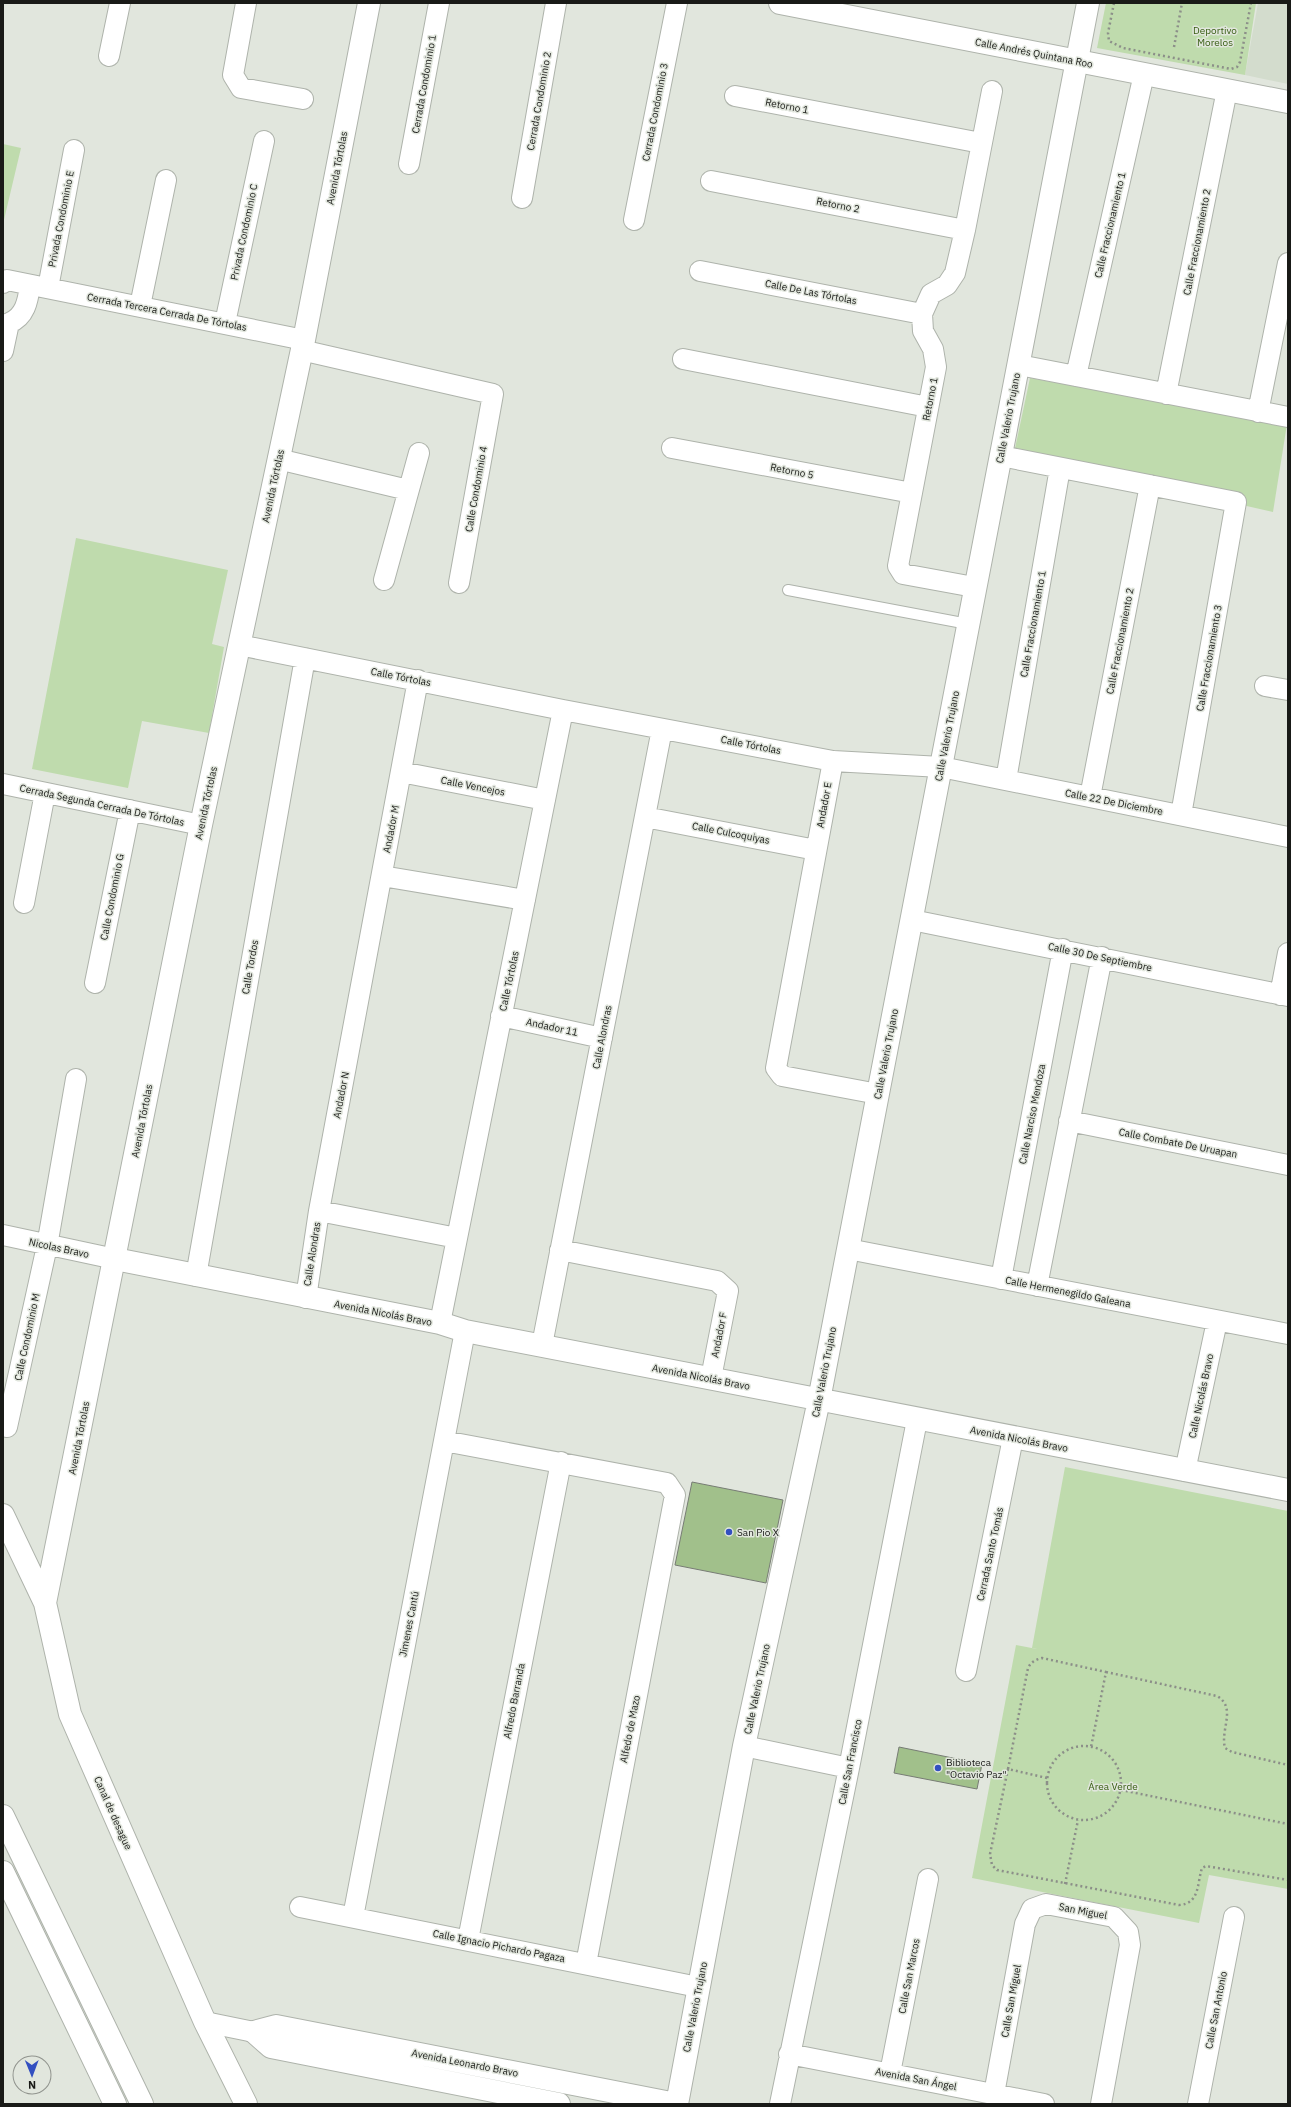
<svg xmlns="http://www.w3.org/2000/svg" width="1291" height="2107" font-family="'IBM Plex Sans',sans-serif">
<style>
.built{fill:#d3dccd}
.green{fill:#bfdbad}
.building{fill:#a1c08b;stroke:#777c74}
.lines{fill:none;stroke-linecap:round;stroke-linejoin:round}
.service-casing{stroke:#aeb3ab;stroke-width:12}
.minor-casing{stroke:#aeb3ab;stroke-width:22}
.tertiary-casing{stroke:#aeb3ab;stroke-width:24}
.secondary-casing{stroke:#aeb3ab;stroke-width:24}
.motorway-casing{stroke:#aeb3ab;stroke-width:24}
.path{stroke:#8c8f89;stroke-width:2.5;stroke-dasharray:2 3;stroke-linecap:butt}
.service{stroke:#fff;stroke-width:10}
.minor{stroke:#fff;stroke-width:20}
.tertiary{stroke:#fff;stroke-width:22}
.secondary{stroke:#fff;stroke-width:22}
.motorway{stroke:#fff;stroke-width:22}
.poi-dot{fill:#324fc0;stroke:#e1e6dd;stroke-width:1.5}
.labels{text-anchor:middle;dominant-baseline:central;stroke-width:3;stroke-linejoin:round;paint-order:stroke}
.park-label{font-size:10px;fill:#355b0f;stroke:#e1e6dd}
.street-label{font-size:10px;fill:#191a17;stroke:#e1e6dd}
.poi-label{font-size:10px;fill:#191a17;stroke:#e1e6dd;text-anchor:start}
</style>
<rect width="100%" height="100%" fill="#e1e6dd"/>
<path class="built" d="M1258,3H1288V84L1245,75Z"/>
<path class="green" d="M1106,3H1256L1245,75L1097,48Z
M3,144L21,148L3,224Z
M1030,378L1287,424L1273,512L1014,453Z
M76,538L228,570L212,644L224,647L209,733L142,721L128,788L32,769Z
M1065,1467L1288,1511V1889L1209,1875L1199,1923L972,1878L1016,1645L1037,1649L1032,1648Z"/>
<path class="building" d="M692,1482L783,1500L766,1583L675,1565Z
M899,1747L982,1764L977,1789L894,1773Z"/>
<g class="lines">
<g class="service-casing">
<path id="service" d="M788,590L968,624"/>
</g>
<g class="minor-casing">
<path id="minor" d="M246,3L233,75L241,88L303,99
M109,56L120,3
M735,96L981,143
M409,164L439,3
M711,181L965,230
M522,198L556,3
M634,220L677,3
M700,271L922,314
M3,283L7,280L304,340
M48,288L74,150
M140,306L166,180
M9,323C25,317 28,301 30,285
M225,323L264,141
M301,350L493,394L459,583
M3,351L9,323
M683,359L928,407
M1019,365L1288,417
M1076,376L1144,74
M1166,394L1227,90
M1258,412L1288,263
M672,448L912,493
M1001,456L1236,502L1181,815
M278,459L408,490
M384,580L419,453
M974,587L903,574L898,566L936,367L933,349L923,331L922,314L931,294L947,285L955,273L965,230L992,91
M239,645L563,710L833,761L941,767L1288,837
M1265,686L1288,690
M833,761L776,1068L782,1076L878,1094
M401,772L545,800
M1006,780L1060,468
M3,784L201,825
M1090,797L1150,485
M645,817L816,850
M382,876L525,900
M24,903L45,793
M912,920L1288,996
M95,983L130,810
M1280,995L1288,953
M501,1016L602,1038
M1069,1121L1288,1165
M319,1211L457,1238
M3,1235L115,1259
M848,1249L1288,1334
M560,1250L717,1281L728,1291L711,1378
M196,1276L305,658
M1001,1279L1063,949
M1037,1286L1102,957
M306,1298L319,1211L418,680
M440,1323L563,710
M542,1345L662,729
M7,1427L47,1246L76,1079
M444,1441L667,1483L675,1495L586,1964
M1185,1471L1217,1321
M966,1671L1013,1438
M744,1746L849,1768
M300,1907L698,1987
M353,1917L465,1331
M468,1940L561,1462
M205,2022L254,2032
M789,2054L1044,2104
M890,2073L928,1879
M994,2094L1025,1924L1032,1909L1046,1904L1114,1917L1128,1932L1130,1945L1101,2104
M780,2104L849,1768L917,1420
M1198,2104L1234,1917"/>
</g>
<g class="tertiary-casing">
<path id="tertiary" d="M115,1259L440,1323L465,1331L1288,1490
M3,1515L45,1603L70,1714L205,2022L246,2104
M45,1603L201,825L304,340L369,3
M254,2032L276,2026L676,2104
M254,2032L271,2047L559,2104
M677,2104L744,1746L819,1400L1088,3"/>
</g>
<g class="secondary-casing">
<path id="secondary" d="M780,3L1288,102"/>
</g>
<g class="motorway-casing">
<path id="motorway" d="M3,1816L142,2104
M3,1872L115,2104"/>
</g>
<path class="path" d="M1114,3L1108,33L1109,41L1123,48L1231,69L1237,67L1240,62L1251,3
M1174,47L1182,3
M1106,1672L1217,1696C1237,1708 1220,1729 1225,1748L1232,1752L1288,1765
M1047 1783a37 37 0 1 1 74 0a37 37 0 1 1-74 0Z
M1008,1769L1028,1668C1031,1662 1035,1660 1042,1658L1106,1672L1091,1747
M1047,1778L1008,1769L990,1854L992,1865L997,1870L1179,1905C1200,1904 1197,1883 1202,1868L1206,1866L1288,1880
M1121,1790L1288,1824
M1065,1884L1078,1820"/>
<use href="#service" class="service"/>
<use href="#minor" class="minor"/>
<use href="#tertiary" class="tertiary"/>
<use href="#secondary" class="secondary"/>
<use href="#motorway" class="motorway"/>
</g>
<g class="poi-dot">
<circle cx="729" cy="1532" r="4"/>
<circle cx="938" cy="1768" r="4"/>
</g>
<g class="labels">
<g class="park-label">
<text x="1215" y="30">Deportivo<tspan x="1215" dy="12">Morelos</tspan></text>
<text x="1113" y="1786">Área Verde</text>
</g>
<g class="street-label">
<text transform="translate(1034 53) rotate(11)">Calle Andrés Quintana Roo</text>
<text transform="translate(424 84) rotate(-80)">Cerrada Condominio 1</text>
<text transform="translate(539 101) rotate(-80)">Cerrada Condominio 2</text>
<text transform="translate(787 106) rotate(11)">Retorno 1</text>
<text transform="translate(655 112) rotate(-79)">Cerrada Condominio 3</text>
<text transform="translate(337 168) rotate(-79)">Avenida Tórtolas</text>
<text transform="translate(838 205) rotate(11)">Retorno 2</text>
<text transform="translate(61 219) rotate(-79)">Privada Condominio E</text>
<text transform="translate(1110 225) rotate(-77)">Calle Fraccionamiento 1</text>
<text transform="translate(244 232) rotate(-78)">Privada Condominio C</text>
<text transform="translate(1197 242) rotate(-79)">Calle Fraccionamiento 2</text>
<text transform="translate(811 292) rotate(11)">Calle De Las Tórtolas</text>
<text transform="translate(167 312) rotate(11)">Cerrada Tercera Cerrada De Tórtolas</text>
<text transform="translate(930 399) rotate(-79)">Retorno 1</text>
<text transform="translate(1008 418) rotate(-79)">Calle Valerio Trujano</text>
<text transform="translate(792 471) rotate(11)">Retorno 5</text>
<text transform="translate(273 486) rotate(-78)">Avenida Tórtolas</text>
<text transform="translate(476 489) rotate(-80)">Calle Condominio 4</text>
<text transform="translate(1033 624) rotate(-80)">Calle Fraccionamiento 1</text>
<text transform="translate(1120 641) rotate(-79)">Calle Fraccionamiento 2</text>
<text transform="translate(1209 658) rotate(-80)">Calle Fraccionamiento 3</text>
<text transform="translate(401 677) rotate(11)">Calle Tórtolas</text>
<text transform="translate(947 736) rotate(-79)">Calle Valerio Trujano</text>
<text transform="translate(751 745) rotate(11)">Calle Tórtolas</text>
<text transform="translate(473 786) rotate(11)">Calle Vencejos</text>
<text transform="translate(1114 802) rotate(11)">Calle 22 De Diciembre</text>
<text transform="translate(206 803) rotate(-78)">Avenida Tórtolas</text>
<text transform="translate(102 805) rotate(12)">Cerrada Segunda Cerrada De Tórtolas</text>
<text transform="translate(824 805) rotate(-80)">Andador E</text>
<text transform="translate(391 829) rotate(-79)">Andador M</text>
<text transform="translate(731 833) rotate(11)">Calle Culcoquiyas</text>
<text transform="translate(112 897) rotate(-79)">Calle Condominio G</text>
<text transform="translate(1100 957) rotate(12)">Calle 30 De Septiembre</text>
<text transform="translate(250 967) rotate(-80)">Calle Tordos</text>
<text transform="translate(509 981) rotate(-78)">Calle Tórtolas</text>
<text transform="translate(552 1027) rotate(12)">Andador 11</text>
<text transform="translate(602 1037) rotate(-79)">Calle Alondras</text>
<text transform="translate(886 1054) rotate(-79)">Calle Valerio Trujano</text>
<text transform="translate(341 1095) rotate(-79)">Andador N</text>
<text transform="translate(1032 1114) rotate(-79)">Calle Narciso Mendoza</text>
<text transform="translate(142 1121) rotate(-79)">Avenida Tórtolas</text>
<text transform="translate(1178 1143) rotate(11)">Calle Combate De Uruapan</text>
<text transform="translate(59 1248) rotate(12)">Nicolas Bravo</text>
<text transform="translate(312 1254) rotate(-81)">Calle Alondras</text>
<text transform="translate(1068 1292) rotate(11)">Calle Hermenegildo Galeana</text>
<text transform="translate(383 1313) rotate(11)">Avenida Nicolás Bravo</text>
<text transform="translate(719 1335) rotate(-79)">Andador F</text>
<text transform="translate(27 1337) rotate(-78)">Calle Condominio M</text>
<text transform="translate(824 1372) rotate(-79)">Calle Valerio Trujano</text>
<text transform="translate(701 1377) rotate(11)">Avenida Nicolás Bravo</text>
<text transform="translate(1201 1396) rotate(-78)">Calle Nicolás Bravo</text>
<text transform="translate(79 1438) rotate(-79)">Avenida Tórtolas</text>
<text transform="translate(1019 1439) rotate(11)">Avenida Nicolás Bravo</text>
<text transform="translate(990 1554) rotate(-78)">Cerrada Santo Tomás</text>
<text transform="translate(409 1624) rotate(-79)">Jimenes Cantú</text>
<text transform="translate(757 1689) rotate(-78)">Calle Valerio Trujano</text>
<text transform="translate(514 1701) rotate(-79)">Alfredo Barranda</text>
<text transform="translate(630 1729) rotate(-79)">Alfedo de Mazo</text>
<text transform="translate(850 1762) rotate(-79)">Calle San Francisco</text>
<text transform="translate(113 1813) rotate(66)">Canal de desague</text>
<text transform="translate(1083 1911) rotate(11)">San Miguel</text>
<text transform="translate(499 1946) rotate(11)">Calle Ignacio Pichardo Pagaza</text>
<text transform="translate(909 1976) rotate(-79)">Calle San Marcos</text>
<text transform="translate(1011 2001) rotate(-80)">Calle San Miguel</text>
<text transform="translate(695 2007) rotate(-79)">Calle Valerio Trujano</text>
<text transform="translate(1216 2010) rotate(-79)">Calle San Antonio</text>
<text transform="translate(465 2063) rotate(11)">Avenida Leonardo Bravo</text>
<text transform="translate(916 2079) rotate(11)">Avenida San Ángel</text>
</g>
<g class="poi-label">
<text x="737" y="1532">San Pio X</text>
<text x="946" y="1762">Biblioteca<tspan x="946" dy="12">"Octavio Paz"</tspan></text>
</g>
</g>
<rect width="1291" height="2107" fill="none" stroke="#191a17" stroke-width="8"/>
<g transform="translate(32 2075) rotate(179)"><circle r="19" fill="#e1e6dd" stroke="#91948e"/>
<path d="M0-3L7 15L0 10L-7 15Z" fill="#324fc0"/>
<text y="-6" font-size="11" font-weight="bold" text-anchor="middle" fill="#191a17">N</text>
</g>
</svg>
